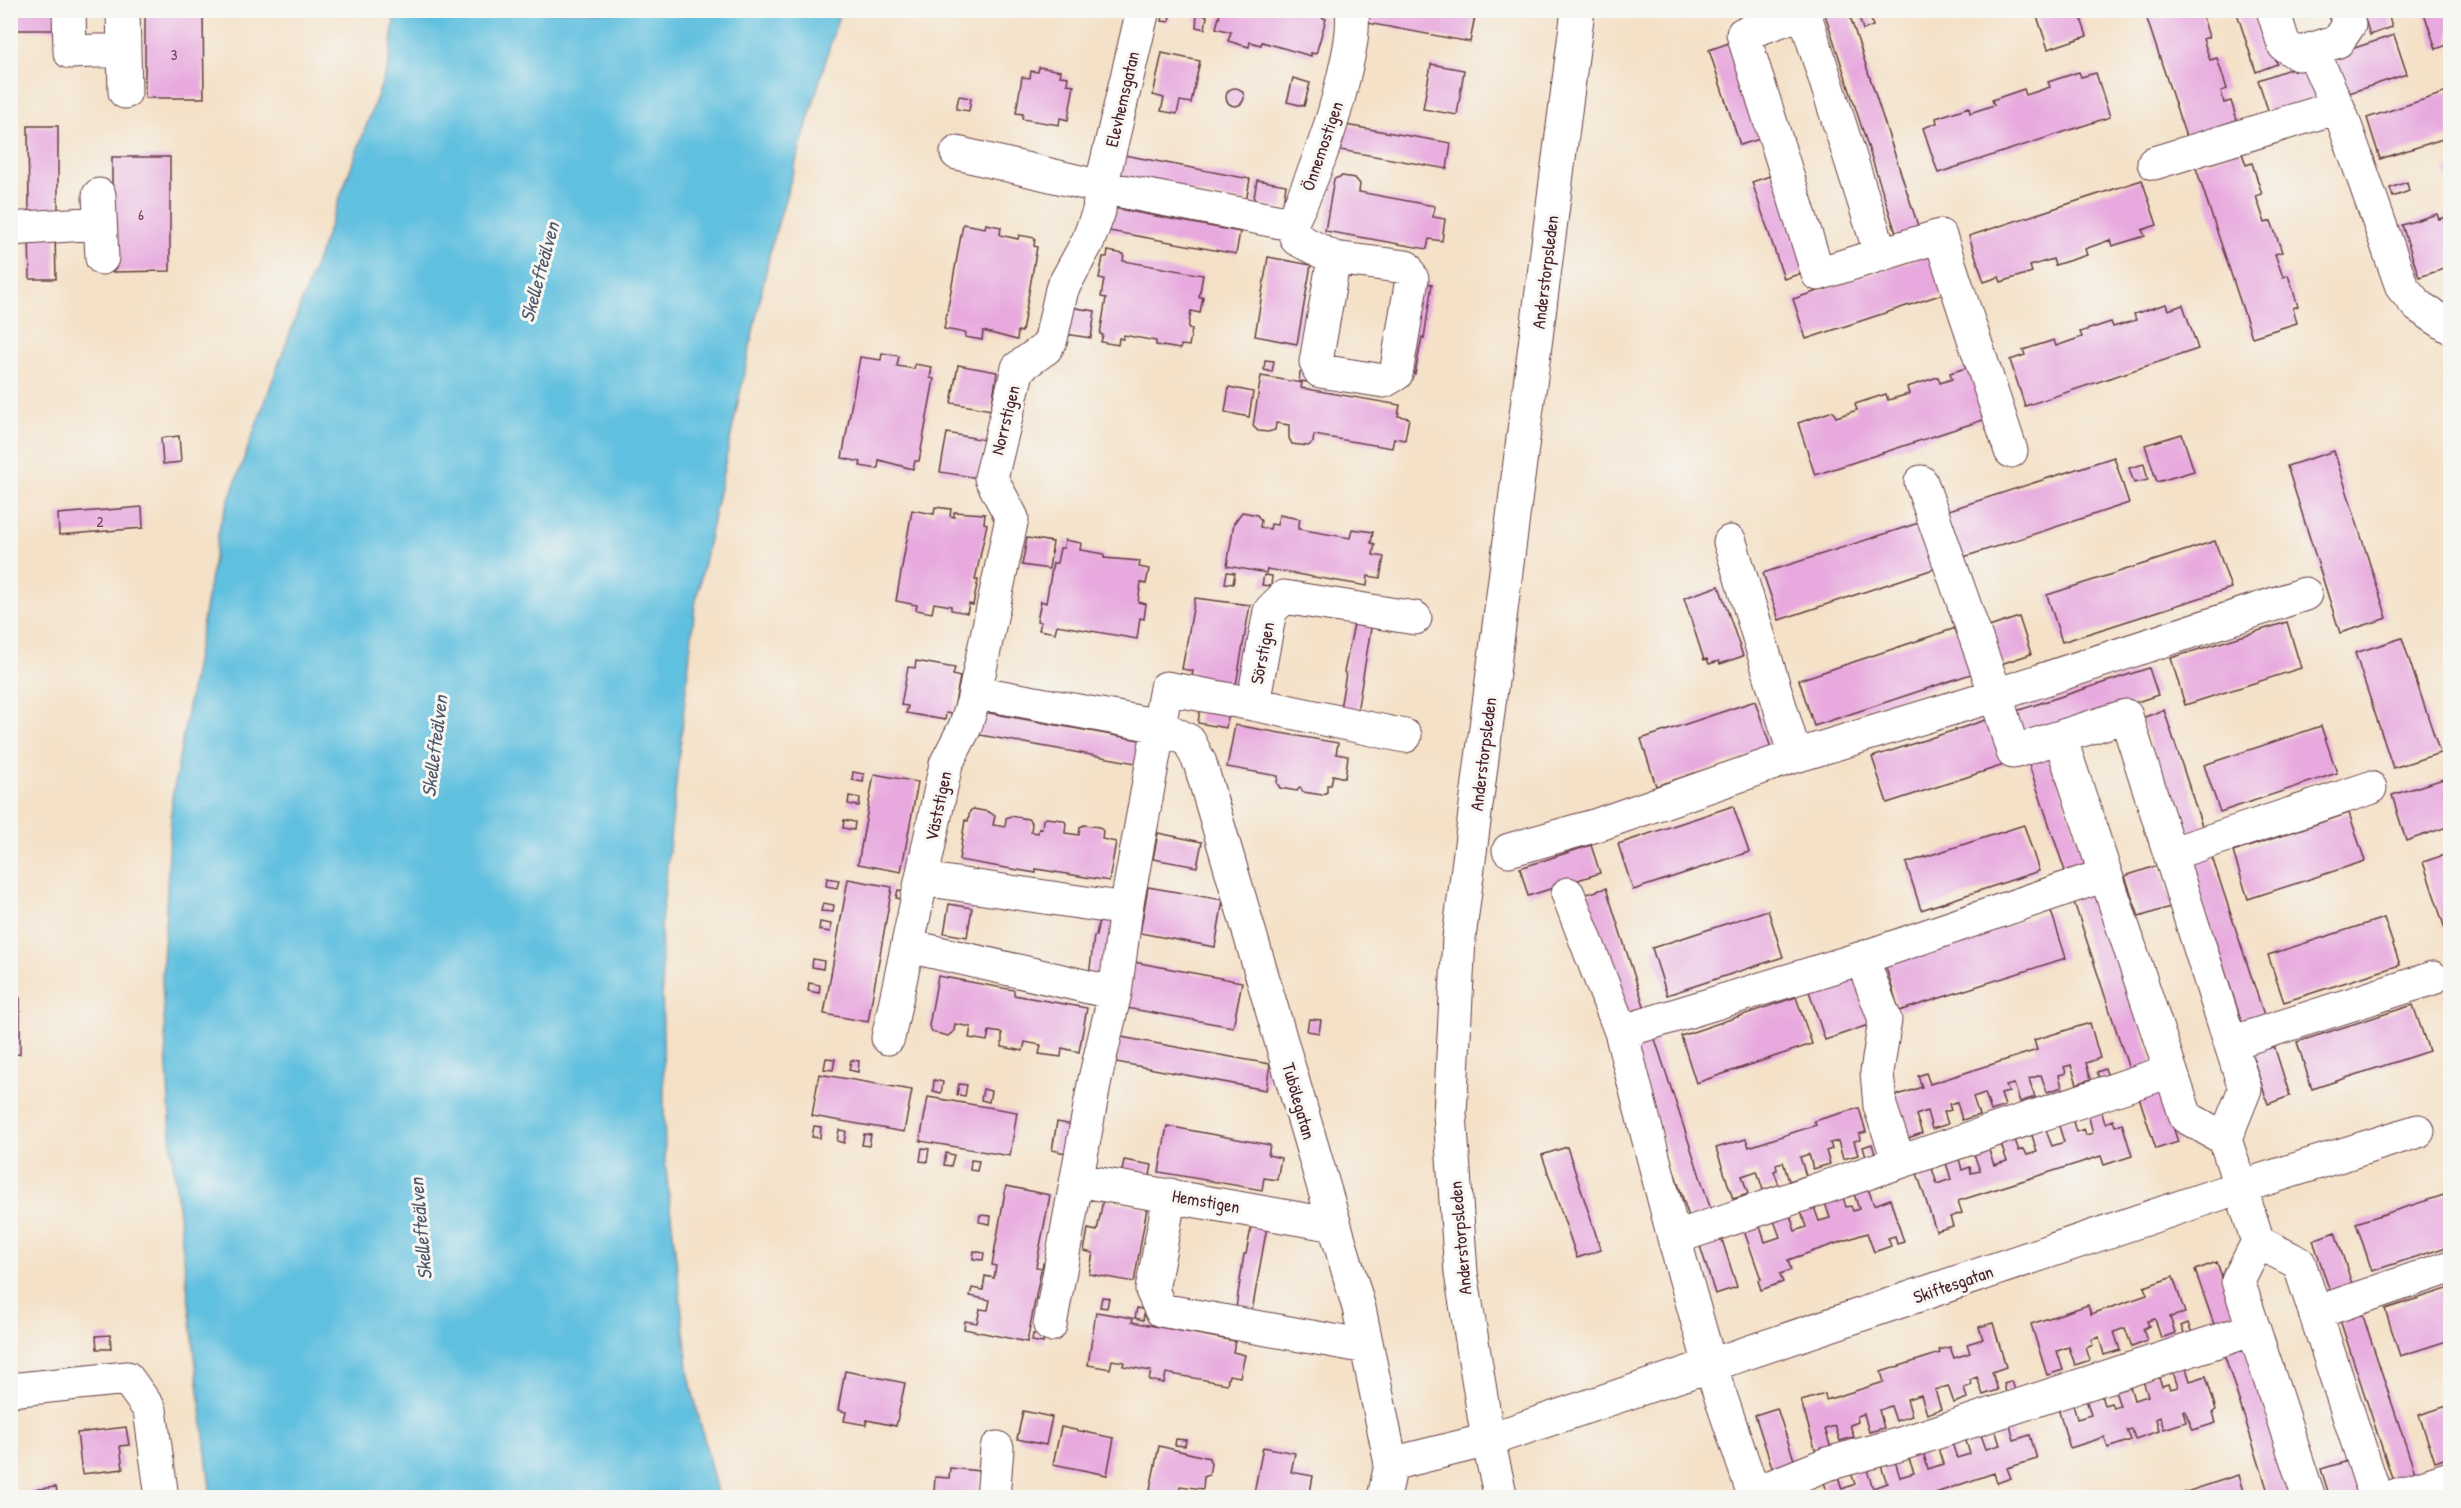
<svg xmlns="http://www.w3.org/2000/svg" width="2461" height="1508" font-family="'Patrick Hand',sans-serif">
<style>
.water{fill:#61c0df;stroke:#567085;stroke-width:1.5}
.building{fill:#e8aade}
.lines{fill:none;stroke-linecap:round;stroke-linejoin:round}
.minor-casing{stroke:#643c42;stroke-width:35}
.major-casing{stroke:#643c42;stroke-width:35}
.minor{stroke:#fff;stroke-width:33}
.major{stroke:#fff;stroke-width:33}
.labels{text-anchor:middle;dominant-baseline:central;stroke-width:6;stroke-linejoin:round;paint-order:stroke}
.number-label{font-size:15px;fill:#724258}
.street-label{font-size:18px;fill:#4a1f2b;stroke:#f6f6f2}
.water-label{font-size:20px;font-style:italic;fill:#52576a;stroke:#f6f6f2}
</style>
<rect width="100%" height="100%" fill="#f6f6f2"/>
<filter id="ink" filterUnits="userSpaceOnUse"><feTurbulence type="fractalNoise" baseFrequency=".0167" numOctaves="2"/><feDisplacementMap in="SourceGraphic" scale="12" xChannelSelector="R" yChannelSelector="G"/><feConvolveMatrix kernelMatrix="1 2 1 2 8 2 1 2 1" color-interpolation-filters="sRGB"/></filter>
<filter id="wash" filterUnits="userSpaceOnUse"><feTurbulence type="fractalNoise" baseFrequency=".008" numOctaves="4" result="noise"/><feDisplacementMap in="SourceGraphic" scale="24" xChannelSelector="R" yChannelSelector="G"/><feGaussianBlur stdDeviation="1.35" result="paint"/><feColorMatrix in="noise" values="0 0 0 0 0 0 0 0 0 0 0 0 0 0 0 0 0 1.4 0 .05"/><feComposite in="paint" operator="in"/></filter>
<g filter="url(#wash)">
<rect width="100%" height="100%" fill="#f4e1c7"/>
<path class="water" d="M395,11H840L771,247L695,605L661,924L665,1161L689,1376L718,1497H211L172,1153L162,981L172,799L220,524L389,64Z"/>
<g id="blocks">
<path class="building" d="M10,10H63V30H10Z
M145,10H203L204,98H145Z
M1221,10H1320L1321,17L1326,19L1316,54L1311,53V56L1262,42L1261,45L1250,42L1249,47L1228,41L1231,32L1216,28Z
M1365,10H1445L1475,16L1470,42L1362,22Z
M1848,10L1920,232L1898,239L1824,11Z
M1857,10H1868L1873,26L1863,30Z
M2035,10H2078L2087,36L2048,49Z
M2144,10H2201L2209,37L2203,39L2210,60L2217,58L2227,89L2221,91L2224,103L2231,101L2237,120L2186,137Z
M2236,10H2260L2277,64L2256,72Z
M2362,10H2387L2392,27L2370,35Z
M2423,10H2450V44L2436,49Z
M1197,14L1207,16L1205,29L1196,27Z
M1163,16H1170L1169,22L1162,21Z
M2394,35L2407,74L2340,96L2327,57Z
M1732,42L1763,138L1740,145L1709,50Z
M1162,53L1200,61L1191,103L1180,101L1177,114L1161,111L1164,98L1153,95Z
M2313,61L2326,100L2271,119L2258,80Z
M1431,64L1464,70L1457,115L1423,109Z
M1039,67L1061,71L1060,76L1068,77L1067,84L1074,85L1068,120L1060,118L1059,125L1022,119L1023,114L1016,113L1022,77L1030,78L1031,71L1038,72Z
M2079,72L2081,77L2096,73L2110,117L1938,173L1923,128L1937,123L1936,118L1969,107L1970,113L1994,105L1992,100L2024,89L2026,95L2050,87L2048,82Z
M1293,78L1310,83L1304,106L1287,102Z
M1226 97a9 9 0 1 1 18 0a9 9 0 1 1-18 0Z
M2450,91V141L2449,137L2380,159L2367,118Z
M959,96L971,98L969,111L956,109Z
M1345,125L1451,143L1447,169L1340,150Z
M28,126H58V211H29Z
M2241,150L2246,165L2252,163L2262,194L2256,196L2265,223L2271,221L2282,252L2275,254L2283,277L2288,275L2298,306L2293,308L2297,323L2252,337L2195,165Z
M1119,154L1250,179L1246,202L1115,178Z
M112,157H170V271L112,272Z
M2450,168V178L2447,179L2444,170Z
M1776,174L1808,271L1784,279L1752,182Z
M1342,176L1355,178L1360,184L1359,192L1435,206L1433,217L1445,219L1442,241L1429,239L1427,249L1325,231L1334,179Z
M1257,180L1286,185L1282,209L1253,204Z
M2142,180L2157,225L2142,230L2145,236L2112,246L2110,240L2085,249L2087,255L2055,265L2053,259L2030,266L2032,272L2001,282L1999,277L1984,282L1969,236Z
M2407,182L2409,191L2393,197L2390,188Z
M1113,208L1240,232L1236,254L1109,231Z
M2437,214L2439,219L2450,216V267L2419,277L2402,225Z
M963,224L985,228L986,224L1001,227L1000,235L1018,239L1019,235L1035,238L1034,246L1037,247L1022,332L1018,331L1017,340L983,331L982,340L965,337L966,333L944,329Z
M29,234H55L56,279H30Z
M1108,251L1124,254L1123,261L1203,275L1199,297H1203L1200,313L1191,311L1188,328L1192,329L1189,346L1181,345L1180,349L1156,345V341L1124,335L1123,339L1119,338L1118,345L1101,342L1103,335L1100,334L1106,298L1101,297L1104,279L1099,278L1103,257H1107Z
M1931,254L1943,294L1806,339L1793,299Z
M1268,257L1311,265L1297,344L1255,336Z
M1415,282L1432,284L1424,338L1422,337L1415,374L1400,371Z
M2166,304L2168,310L2183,305L2198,349L2025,406L2010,360L2025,355L2023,350L2054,340L2056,346L2082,337L2080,332L2111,322L2113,327L2136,320L2134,314Z
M1069,307L1095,311L1091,338L1065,334Z
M882,353L899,356L897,366L914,369L915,364L932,367L930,378L934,379L919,461H915L913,469L879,460L878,469L860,466L861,462L842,458L860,357L881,360Z
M1265,360L1274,361L1272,372L1264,370Z
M958,365L997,372L991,410L951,403Z
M1972,366L1989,418L1815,475L1798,423L1833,411L1836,417L1857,410L1855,404L1886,394L1888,400L1909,394L1907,387L1938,377L1940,383L1952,379L1950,373Z
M1300,372L1308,373L1307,382L1299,381Z
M1261,376L1302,383L1301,388L1400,405L1398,416L1409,418L1405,440L1394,438L1392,448L1314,435L1313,442L1308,446L1292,444L1289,438V425L1276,423L1275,430L1268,432L1258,431L1253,426Z
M1229,387L1253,392L1249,417L1225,412Z
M947,433L985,440L978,478L940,472Z
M2182,434L2194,471L2157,482L2145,445Z
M179,436L181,462L163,464L161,438Z
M2334,451L2387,618L2340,633L2287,466Z
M2114,457L2129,503L1961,558L1946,511Z
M2144,464L2148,480L2134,483L2129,468Z
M142,507L143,528L59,535L58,514Z
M935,507L951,509L950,516L954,517V512L985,514L984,523L987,524L975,580H978L973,605L969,604L967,613L951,610V606L934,603L932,613L916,610L917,605L896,601L912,510L934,514Z
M1242,512L1257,515L1261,521L1260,527L1270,529L1271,524L1277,525L1279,515L1300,519L1298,529L1350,538L1352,529L1373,532L1371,543L1375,544L1373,555L1384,557L1380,578L1368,576L1367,586L1267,569L1266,573L1227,566L1234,523Z
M1931,519L1946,565L1779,620L1763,573Z
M1027,538L1053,542L1049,569L1022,565Z
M1065,540L1081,543L1080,550L1104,554V558L1140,561L1139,567L1149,569L1146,584L1141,583L1138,602L1146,604L1144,619L1140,618L1137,639L1057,625L1055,633L1039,630L1041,622L1037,621L1041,601L1046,603L1053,563H1057L1060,548H1064Z
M2215,541L2231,588L2062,642L2047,595Z
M1227,572L1235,573L1233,584L1225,583Z
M1264,575L1272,576L1271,586L1262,585Z
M1719,586L1743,656L1720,664L1719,661L1709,664L1707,659L1704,660L1684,598Z
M1195,598L1250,605L1236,685L1192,677L1193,671L1182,669Z
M2019,617L2031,654L1995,666L1983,629Z
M1355,619L1372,622L1357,712L1340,709L1346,673L1344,672Z
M2287,622L2301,668L2185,705L2171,658Z
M1965,625L1980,671L1814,726L1799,680Z
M2402,638L2440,753L2393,768L2355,653Z
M916,661L955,668L953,675L960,677L953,714L946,713L945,720L906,713L908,706L901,705L908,667L915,668Z
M2149,668L2158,695L2022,740L2013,712Z
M1201,701L1230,706L1226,728L1198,723Z
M1755,701L1771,748L1656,786L1641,739Z
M2164,710L2205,835L2183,842L2142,718Z
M984,712L1145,741L1141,764L980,735Z
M1989,719L2004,765L1887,803L1872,757Z
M1235,725L1338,743L1336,754L1348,756L1345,778L1333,775L1331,785H1327V792L1322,795L1303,792L1300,787L1297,791L1280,788L1277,783L1278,776L1227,767Z
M2321,726L2337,773L2220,812L2204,765Z
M2048,749L2089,873L2068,880L2026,756Z
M853,772L864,774L863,782L852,780Z
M874,774L918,782L901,872L858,864Z
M2450,777V826L2406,841L2392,795Z
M849,796L860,798L859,806L848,804Z
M1733,806L1749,852L1633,890L1618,844Z
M973,809L989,812L995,816L993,825L1005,827L1006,818L1011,816L1028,819L1032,823L1031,832L1038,833L1039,828L1042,829L1043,820L1046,818L1063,820L1066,823L1065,833L1079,835L1080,827L1084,825L1099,827L1103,831L1102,839L1116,842L1109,881L1036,869V873L959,860L965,820L968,821L970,811Z
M2349,813L2365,861L2248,899L2233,852Z
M844,820L855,822L854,830L843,828Z
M2024,825L2039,871L1921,910L1906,863Z
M1158,833L1202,842L1197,867L1153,859Z
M1591,845L1600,873L1528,896L1520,868Z
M2210,851L2266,1021L2244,1029L2188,858Z
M2450,853V944L2423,862Z
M2159,865L2173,906L2139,917L2125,876Z
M827,878L839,880L837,888L826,886Z
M848,879L892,887L868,1022L824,1014Z
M1148,887L1223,900L1215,947L1140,933Z
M1606,888L1647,1015L1625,1022L1584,895Z
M2094,888L2153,1065L2130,1072L2072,896Z
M898,890L908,892L907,900L896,898Z
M823,903L834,905L833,912L821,911Z
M949,904L972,908L967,937L944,933Z
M1768,910L1783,957L1667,995L1652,948Z
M2051,911L2066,958L1899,1011L1885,964Z
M1100,914L1116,917L1105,978L1089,976L1094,936H1096Z
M2384,918L2400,965L2284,1002L2268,955Z
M820,922L831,924L830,932L819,930Z
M813,959L824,961L823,969L812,967Z
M1134,962L1242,982L1233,1027L1126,1008Z
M1853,973L1871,1024L1825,1040L1808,988Z
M938,976L1014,990V995L1087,1008L1079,1052L1062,1048L1061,1057L1039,1054L1041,1045L1025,1042L1023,1051L1002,1047V1033L989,1031L987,1041L969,1038L971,1027L955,1024L954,1031L948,1036L932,1032L929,1026Z
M809,983L820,985L819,993L808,991Z
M1796,997L1812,1044L1696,1083L1681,1036Z
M20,998V1054L10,1055V999Z
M2413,1005L2429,1051L2312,1089L2297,1042Z
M1309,1019L1321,1020L1319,1033L1307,1031Z
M2090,1023L2100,1058L2086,1063L2091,1079L2077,1084L2071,1065L2064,1067L2066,1073L2059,1075L2062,1087L2047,1092L2041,1075L2029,1079L2035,1097L2020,1102L2014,1084L2006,1086L2009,1092L2001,1094L2005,1106L1991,1111L1985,1093L1973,1097L1979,1115L1962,1120L1957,1102L1949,1104L1951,1110L1944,1112L1948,1124L1932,1129L1927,1111L1916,1115L1922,1133L1906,1139L1892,1097L1922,1087L1918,1076L1926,1073L1930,1084L2037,1050L2034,1040Z
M1652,1030L1712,1213L1690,1220L1630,1037Z
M1121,1037L1270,1064L1266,1090L1116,1062Z
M2272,1039L2290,1096L2268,1104L2249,1046Z
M826,1058L835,1059L833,1070L824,1069Z
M851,1060L859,1061L858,1072L849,1070Z
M2105,1069L2109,1078L2100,1081L2097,1072Z
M819,1074L912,1090L904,1132L812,1116Z
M934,1080L943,1082L941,1093L933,1091Z
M959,1084L967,1085L965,1096L957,1095Z
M2159,1084L2178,1142L2156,1149L2137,1091Z
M983,1089L991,1091L989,1102L981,1100Z
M928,1097L1017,1112L1010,1156L920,1141Z
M1859,1108L1866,1132L1859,1134L1860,1140L1854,1141L1858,1155L1843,1159L1838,1141L1830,1143L1832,1149L1826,1151L1830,1164L1813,1169L1809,1154L1800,1157L1806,1176L1789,1181L1783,1162L1776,1164L1777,1170L1774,1171L1779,1185L1763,1190L1757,1171L1742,1176L1748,1194L1733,1199L1716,1148L1746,1139L1749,1147L1816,1125L1814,1121Z
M2101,1110L2105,1123L2113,1120L2115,1126L2122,1123L2132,1156L2104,1165L2101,1156L1958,1201L1962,1213L1950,1217L1953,1226L1936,1231L1916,1170L1931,1165L1937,1184L1951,1179L1945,1160L1958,1155L1962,1170L1970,1167L1971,1173L1980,1171L1973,1151L1988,1147L1994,1165L2007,1161L2000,1142L2014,1137L2019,1151L2024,1149L2027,1155L2037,1152L2031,1132L2045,1128L2052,1146L2064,1142L2058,1123L2072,1118L2076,1132L2084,1129L2086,1135L2093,1133L2088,1114Z
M1057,1122L1079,1126L1075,1155L1052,1150Z
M814,1126L821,1127L820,1138L812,1137Z
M1167,1126L1270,1145L1268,1155L1281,1158L1277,1180L1264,1178L1262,1190L1159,1172Z
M839,1130L846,1131L844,1143L837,1141Z
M864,1134L871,1135L869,1146L862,1145Z
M1872,1144L1875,1154L1866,1157L1863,1147Z
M1567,1147L1601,1250L1577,1258L1542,1155Z
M922,1148L929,1149L927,1162L920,1161Z
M946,1153L954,1155L951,1166L944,1165Z
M971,1160L979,1161L977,1171L970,1170Z
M1124,1160L1152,1165L1148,1187L1120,1182Z
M1006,1186L1050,1195L1036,1267L1042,1268L1043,1263L1053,1264L1052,1272L1041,1270L1027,1342L964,1329L965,1321L977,1323L980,1309L988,1310L990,1300L970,1296L972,1288L983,1290L985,1276L994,1278L996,1266L992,1265Z
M1867,1186L1874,1205L1890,1199L1904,1242L1897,1244L1895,1236L1888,1238L1891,1246L1874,1252L1867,1233L1814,1251L1788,1260L1791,1270L1780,1274L1783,1282L1761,1290L1758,1280L1761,1279L1743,1228L1759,1223L1765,1242L1780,1237L1773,1218L1789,1212L1795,1231L1806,1227L1800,1209L1813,1204L1819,1221L1830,1218L1824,1200L1842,1194L1846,1207L1851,1206L1853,1211L1859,1209L1853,1191Z
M2450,1193V1246L2372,1271L2356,1223Z
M1103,1200L1147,1208L1134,1282L1089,1274L1093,1253L1084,1251L1088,1229L1097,1231Z
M980,1215L991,1216L990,1224L979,1222Z
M1253,1218L1268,1221L1252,1311L1236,1308L1244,1254H1246Z
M1719,1230L1737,1287L1715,1294L1697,1236Z
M2335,1232L2354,1290L2332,1298L2313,1240Z
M974,1251L984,1253L983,1260L973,1259Z
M2217,1262L2238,1326L2217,1333L2195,1270Z
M2173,1277L2185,1313L2170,1317L2175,1333L2161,1338L2155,1319L2147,1321L2149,1326L2143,1329L2147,1341L2132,1347L2125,1328L2114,1332L2120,1350L2104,1355L2099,1337L2091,1340L2093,1345L2086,1348L2090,1360L2075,1365L2069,1347L2057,1351L2063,1370L2047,1375L2031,1324L2088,1305L2091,1314L2118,1305L2147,1295L2144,1287Z
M2450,1288V1340L2400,1356L2385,1309Z
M1102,1297L1109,1298L1107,1308L1100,1307Z
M2360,1307L2417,1479L2395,1487L2338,1314Z
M1137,1308L1145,1310L1143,1320L1135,1318Z
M1096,1312L1133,1318L1132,1322L1235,1341L1233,1352L1245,1355L1240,1377L1229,1375L1227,1384L1166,1373L1164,1383L1149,1380L1151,1371L1123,1366L1124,1362L1112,1360L1110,1369L1088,1365Z
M1993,1323L2006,1367L1992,1372L1998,1390L1983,1395L1977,1377L1970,1380L1972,1385L1964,1388L1967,1398L1954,1403L1948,1386L1935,1390L1941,1409L1927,1414L1921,1395L1907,1399L1912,1416L1896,1421L1891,1406L1879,1410L1884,1428L1869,1432L1864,1414L1857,1416L1858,1422L1850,1425L1854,1437L1840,1441L1835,1426L1825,1429L1831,1448L1816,1452L1801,1401L1825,1394L1826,1400L1884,1382L1881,1372L1940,1353L1939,1350L1950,1347L1954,1358L1970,1353L1967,1344L1983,1339L1979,1327Z
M2188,1323L2192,1333L2185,1336L2181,1326Z
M1033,1334L1044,1336L1043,1343L1032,1341Z
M110,1335L111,1349H97L96,1336Z
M2243,1340L2293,1498H2270L2222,1347Z
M2185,1365L2190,1381L2206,1376L2216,1410L2213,1412L2216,1423L2193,1430L2185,1411H2183L2186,1422L2164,1429L2160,1417L2156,1419L2159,1431L2135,1439L2132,1429L2127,1430L2131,1440L2108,1448L2105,1437L2070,1448L2057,1405L2072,1401L2077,1419L2091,1415L2085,1396L2100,1392L2104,1405L2111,1403L2113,1408L2120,1406L2114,1388L2129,1383L2134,1400L2148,1396L2142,1378L2157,1373L2162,1386L2168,1384L2170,1389L2178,1387L2172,1369Z
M845,1371L905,1383L896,1426L867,1420L866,1425L844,1421L846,1412L838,1410Z
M2012,1381L2015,1390L2006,1393L2004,1384Z
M2450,1405V1457L2435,1462L2419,1415Z
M1777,1408L1796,1466L1774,1473L1755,1415Z
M1023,1411L1052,1417L1046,1445L1017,1439Z
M2009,1422L2014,1440L2030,1435L2037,1459L2007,1468L2011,1478L1997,1483L1994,1473L1921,1498H1829L1824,1482L1838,1477L1842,1489L1855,1484L1851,1473L1866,1467L1873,1488L1887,1483L1880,1463L1894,1458L1900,1477L1914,1473L1907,1453L1922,1448L1928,1469L1943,1464L1937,1445L1951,1440L1957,1458L1970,1454L1964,1434L1979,1429L1986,1449L2000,1445L1994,1426Z
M126,1427L129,1445L120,1446L123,1469L82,1474L77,1433Z
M1061,1427L1114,1438L1107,1475L1053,1464Z
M1176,1439L1186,1440L1185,1446L1175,1445Z
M1159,1446L1209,1458L1211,1464L1209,1475L1204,1477L1203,1489L1180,1486L1178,1498L1149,1494Z
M1263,1447L1295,1453L1291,1472L1313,1476L1309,1498H1253Z
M2355,1459L2368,1498H2330L2321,1469Z
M950,1468L980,1471L978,1498H947V1494L934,1492L935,1477L949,1478Z
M2238,1475L2245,1498H2171V1497Z
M1799,1481L1805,1498H1781Z
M56,1487L58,1498H30L29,1490Z"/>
</g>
</g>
<g filter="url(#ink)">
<use href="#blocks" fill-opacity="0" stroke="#643c42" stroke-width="1.5"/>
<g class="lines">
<g class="minor-casing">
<path id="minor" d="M69,10L70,52L124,50
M123,10L125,92
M2273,10L2284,45L2298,54L2338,41L2349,25L2345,10
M2312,49L2342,117L2402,287L2418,306L2450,327
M957,153L1101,187L1291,224
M2154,163L2338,107
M99,195L102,258
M10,229L100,223
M1881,255L1804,12L1743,34L1818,274L1940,236L2011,451
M1334,258L1316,362L1320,371L1384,381L1396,374L1412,279L1406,267L1334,258L1297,239L1291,224C1315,175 1332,128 1344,75C1349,53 1354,33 1352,10
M1921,482L1996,695L2013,752L2126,716L2245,1089L2225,1139
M1730,542L1795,756
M975,692L1160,726L1189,741L1200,763L1359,1308L1391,1464L1384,1498
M1405,736L1253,704L1270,611L1284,597L1415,618
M2060,737L2186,1117L2225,1139L2258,1242L2299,1263L2376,1498
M1509,850L1597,825L1789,758L1996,695L2305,594
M2170,854L2370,788
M923,879L1126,909
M1568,894L1621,1032L1674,1238L1710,1365L1755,1498
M908,946L1115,993
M1621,1032L1862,958
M888,1038L946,764L965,727L973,702L1012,518L991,478L1018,368L1046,348L1051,339L1062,289L1088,241L1099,211L1101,187L1143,10
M2231,1043L2433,978
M1899,1162L1880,1106L1877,1072L1885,1020L1862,958L2105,875
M1077,1180L1335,1225
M1170,1195L1152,1290L1161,1310L1367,1347
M1674,1238L2170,1071
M2258,1242L2238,1281L2309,1498
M2315,1313L2450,1267
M1050,1325L1095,1079L1115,993L1126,909L1166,688L1253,704
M10,1390L127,1378L150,1410L162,1498
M1391,1464L1488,1440L2240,1187L2418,1131
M1753,1494L1827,1464L1901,1444L2254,1329
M993,1498L997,1448
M2388,1498L2450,1478"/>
</g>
<g class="major-casing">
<path id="major" d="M1501,1498L1488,1440L1461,1273L1450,1114L1459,938L1578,10"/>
</g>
<use href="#minor" class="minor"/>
<use href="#major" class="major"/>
</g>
</g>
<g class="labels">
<g class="number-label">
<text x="174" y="54">3</text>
<text x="141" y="214">6</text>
<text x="100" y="521">2</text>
</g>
<g class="street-label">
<text transform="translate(1122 99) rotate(-77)">Elevhemsgatan</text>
<text transform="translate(1322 146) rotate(-71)">Önnemostigen</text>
<text transform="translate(1545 272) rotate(-83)">Anderstorpsleden</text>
<text transform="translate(1005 420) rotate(-76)">Norrstigen</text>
<text transform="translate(1262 653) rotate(-79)">Sörstigen</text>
<text transform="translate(1483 754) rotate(-83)">Anderstorpsleden</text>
<text transform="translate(938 806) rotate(-78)">Väststigen</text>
<text transform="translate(1299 1101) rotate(74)">Tubölegatan</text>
<text transform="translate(1206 1201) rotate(10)">Hemstigen</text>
<text transform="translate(1460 1238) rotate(-95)">Anderstorpsleden</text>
<text transform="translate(1953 1284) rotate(-19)">Skiftesgatan</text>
</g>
<g class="water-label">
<text transform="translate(539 272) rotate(-75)">Skellefteälven</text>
<text transform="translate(434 746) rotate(-83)">Skellefteälven</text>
<text transform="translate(420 1229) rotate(-95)">Skellefteälven</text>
</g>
</g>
<rect width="2461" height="1508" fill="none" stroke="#f6f6f2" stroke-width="36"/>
</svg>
